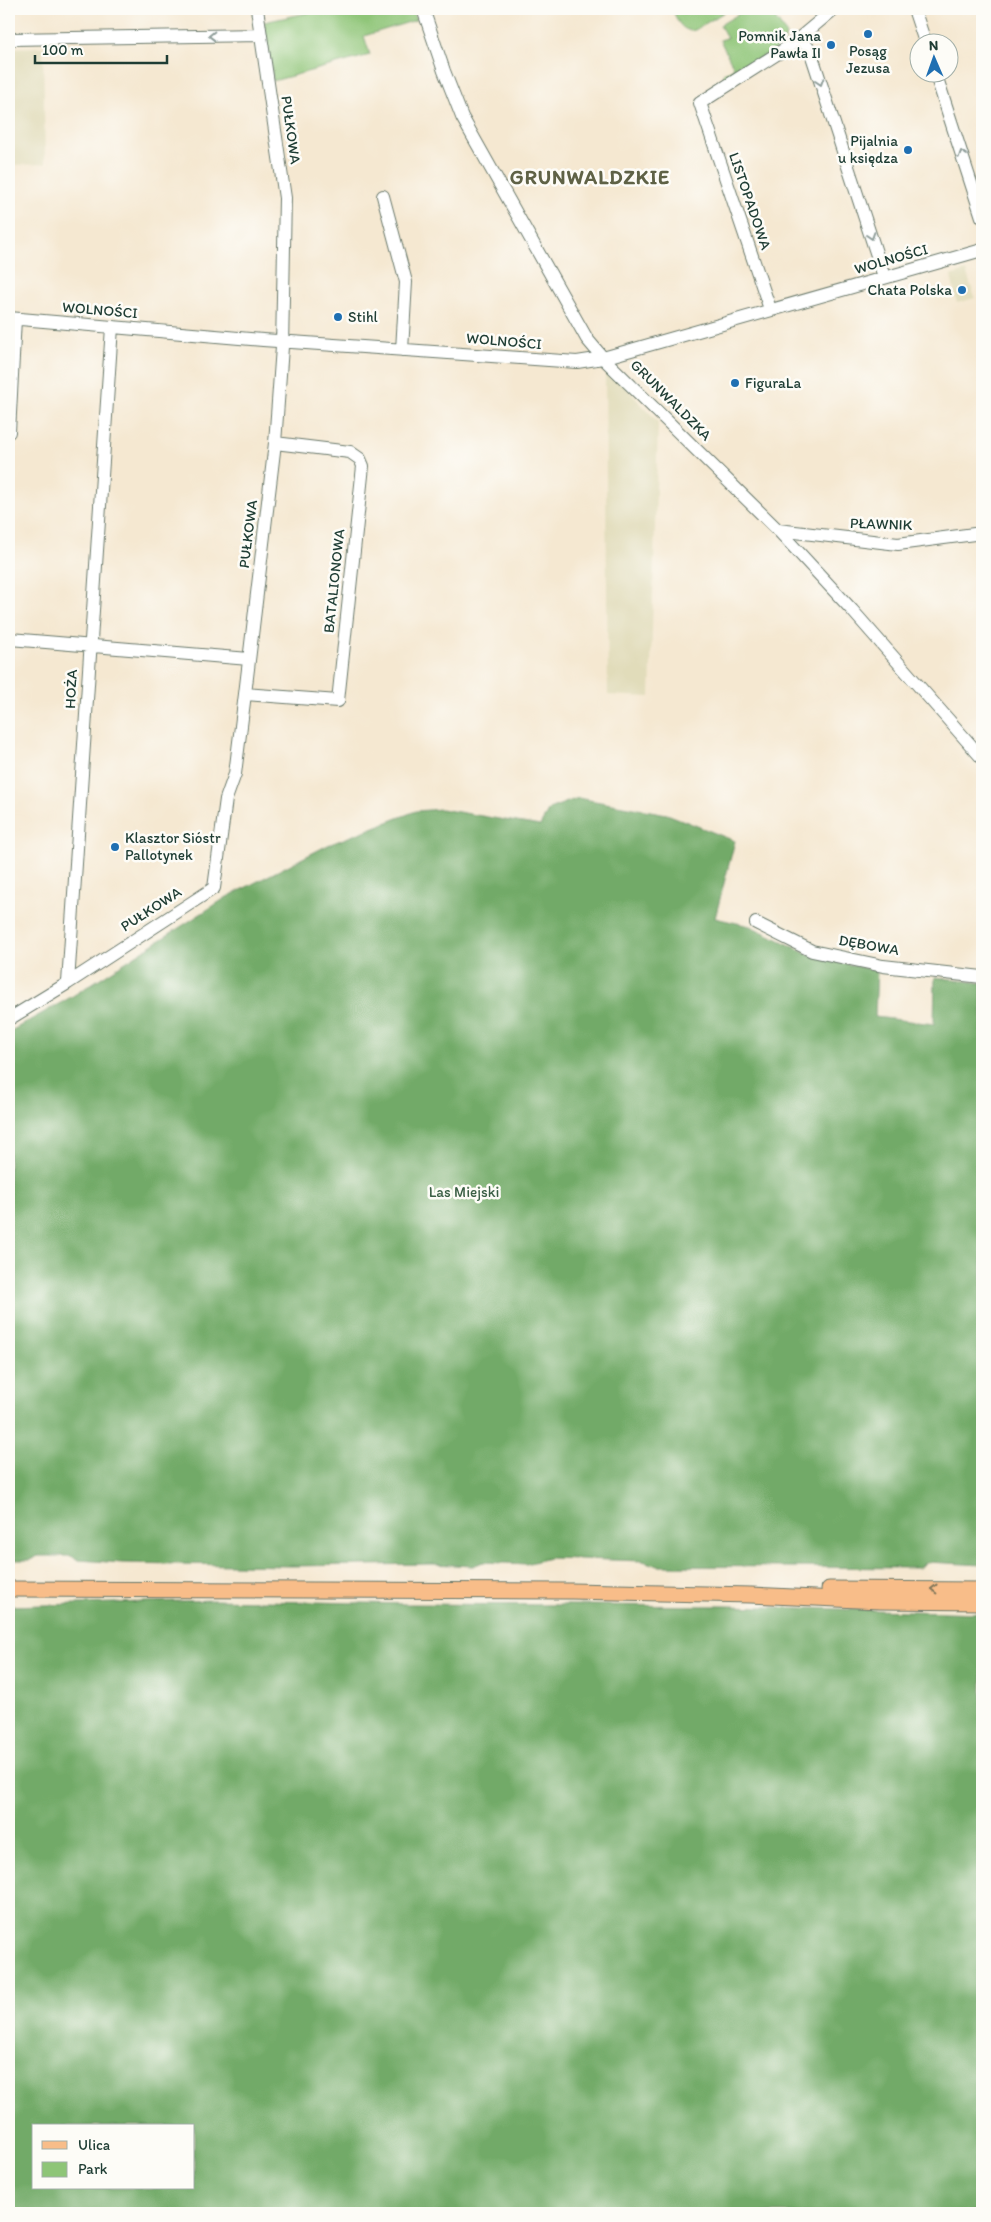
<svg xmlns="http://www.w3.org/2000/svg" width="991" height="2222" font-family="Itim,sans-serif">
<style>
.built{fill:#e1dcba}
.green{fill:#8ec577;stroke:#568156}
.forest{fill:#72aa68;stroke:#48744e;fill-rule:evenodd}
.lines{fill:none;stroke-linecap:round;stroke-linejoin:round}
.minor-casing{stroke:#6a796b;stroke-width:14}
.major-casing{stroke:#6a796b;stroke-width:17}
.minor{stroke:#fff;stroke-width:12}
.major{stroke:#f8bd89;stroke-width:15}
.oneway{stroke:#8f9e9a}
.oneway2{stroke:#81775a}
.poi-dot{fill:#1f6fb2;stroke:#fdfcf7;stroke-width:2}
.labels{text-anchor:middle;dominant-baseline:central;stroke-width:5;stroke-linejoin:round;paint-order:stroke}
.poi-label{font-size:15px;fill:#1f3d34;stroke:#fdfcf7;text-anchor:end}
.street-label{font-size:15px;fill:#1f3d34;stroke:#fdfcf7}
.park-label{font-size:15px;fill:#3b5f45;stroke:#fdfcf7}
.district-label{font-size:20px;font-weight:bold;letter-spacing:1px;fill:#5f6246;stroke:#fdfcf7}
</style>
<rect width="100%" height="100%" fill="#fdfcf7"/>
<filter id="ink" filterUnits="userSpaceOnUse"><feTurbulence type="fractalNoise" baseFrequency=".02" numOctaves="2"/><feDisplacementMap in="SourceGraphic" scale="10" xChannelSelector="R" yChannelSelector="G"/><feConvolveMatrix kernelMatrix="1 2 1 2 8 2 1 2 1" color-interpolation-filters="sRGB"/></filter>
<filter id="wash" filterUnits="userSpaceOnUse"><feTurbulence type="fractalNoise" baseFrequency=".0096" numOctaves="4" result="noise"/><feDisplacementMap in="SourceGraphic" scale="20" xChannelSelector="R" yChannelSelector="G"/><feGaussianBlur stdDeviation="1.12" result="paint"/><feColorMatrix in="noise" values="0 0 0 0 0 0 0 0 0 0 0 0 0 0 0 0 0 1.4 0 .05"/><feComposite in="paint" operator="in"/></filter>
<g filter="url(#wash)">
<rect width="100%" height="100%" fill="#f5e8d1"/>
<path class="built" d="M43,47L45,164L9,165V48Z
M966,271L975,298L957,303L951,276Z
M609,370L658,422L650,697L608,695L605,371Z"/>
<path class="green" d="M326,9H413L416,20L364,36L370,55L273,81L264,22Z
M672,9H729L695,30C681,33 677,19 672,9Z
M747,9H768L786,33L784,44L725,79L723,74L734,68L720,40L727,38L720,25Z"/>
<path class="forest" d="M578,798L667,814L735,841L715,918L750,926L811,955L877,971L875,1017L934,1024L935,977L982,983V1565L927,1562L919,1568L658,1566L643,1561L549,1558L526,1564L483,1562L473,1566L433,1564L291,1566L122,1563L79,1560L71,1556H38L30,1560H9V1032L71,997L227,897L328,845L416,811L441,809L540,826L549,809Z
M214,1600L408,1604L728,1606L982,1613V2213H9V1606ZM34,2126H194V2188H34Z"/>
</g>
<g filter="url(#ink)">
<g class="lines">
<g class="minor-casing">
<path id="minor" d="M423,9L444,71L462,117L587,339L603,358L778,530L852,610L982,758
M914,9L925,42
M800,38L810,50L884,277
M9,39L261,35
M935,72L982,217
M383,196L406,282L402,350
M770,309L700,103L791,45L834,9
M9,318L263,340L577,362L603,358L982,250
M9,432L15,319
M778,530L898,544L982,533
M10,639L249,659
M245,694L338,701L363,466L360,459L350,452L275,443
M756,923L812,951L883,966L982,977
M68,983L112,327
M9,1019L68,983L214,888L226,799L235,774L245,694L275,443L282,347L285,198L257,9"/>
</g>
<g class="major-casing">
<path id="major" d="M9,1589L572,1591L751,1595L880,1601L982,1602
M829,1589L982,1590"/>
</g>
<use href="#minor" class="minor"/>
<use href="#major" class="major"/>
</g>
<defs><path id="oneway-chevron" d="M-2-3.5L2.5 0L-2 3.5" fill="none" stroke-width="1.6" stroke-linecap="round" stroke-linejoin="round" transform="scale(1.25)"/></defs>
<g class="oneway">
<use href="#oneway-chevron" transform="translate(212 36) rotate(179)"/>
<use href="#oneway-chevron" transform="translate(820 82) rotate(72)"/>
<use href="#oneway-chevron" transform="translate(962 154) rotate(-108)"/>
<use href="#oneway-chevron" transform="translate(871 236) rotate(72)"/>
</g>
<use class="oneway2" href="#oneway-chevron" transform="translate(934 1589) rotate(-179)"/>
</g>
<g class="poi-dot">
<circle cx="868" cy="34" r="5"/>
<circle cx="831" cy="45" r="5"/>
<circle cx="908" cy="150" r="5"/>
<circle cx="962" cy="290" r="5"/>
<circle cx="338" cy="317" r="5"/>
<circle cx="735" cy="383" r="5"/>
<circle cx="115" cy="847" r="5"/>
</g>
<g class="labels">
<g class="poi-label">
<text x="821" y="36">Pomnik Jana<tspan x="821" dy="17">Pawła II</tspan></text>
<text x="868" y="51" text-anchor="middle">Posąg<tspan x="868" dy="17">Jezusa</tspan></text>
<text x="898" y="141">Pijalnia<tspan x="898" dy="17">u księdza</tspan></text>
<text x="952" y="290">Chata Polska</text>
<text x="348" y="317" text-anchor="start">Stihl</text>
<text x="745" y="383" text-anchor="start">FiguraLa</text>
<text x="125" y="838" text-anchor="start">Klasztor Sióstr<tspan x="125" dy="17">Pallotynek</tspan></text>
</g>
<g class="street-label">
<text transform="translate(291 130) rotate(82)">PUŁKOWA</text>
<text transform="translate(750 201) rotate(71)">LISTOPADOWA</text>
<text transform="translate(891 259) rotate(-16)">WOLNOŚCI</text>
<text transform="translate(100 310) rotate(5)">WOLNOŚCI</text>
<text transform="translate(504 341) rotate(5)">WOLNOŚCI</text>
<text transform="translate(671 400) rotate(45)">GRUNWALDZKA</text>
<text transform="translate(881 524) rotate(2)">PŁAWNIK</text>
<text transform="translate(248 534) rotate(-83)">PUŁKOWA</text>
<text transform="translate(334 581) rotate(-84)">BATALIONOWA</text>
<text transform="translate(71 689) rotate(-87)">HOŻA</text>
<text transform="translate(151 909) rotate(-33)">PUŁKOWA</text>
<text transform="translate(869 945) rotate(10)">DĘBOWA</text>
</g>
<g class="park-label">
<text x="464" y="1192">Las Miejski</text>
</g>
<g class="district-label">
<text x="590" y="177">GRUNWALDZKIE</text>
</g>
</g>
<rect width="991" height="2222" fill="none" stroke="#fdfcf7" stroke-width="30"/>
<rect x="32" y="2124" width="162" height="65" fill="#fdfcf7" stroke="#a4b0a9"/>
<rect x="42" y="2141" width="25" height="8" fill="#f8bd89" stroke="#a4b0a9"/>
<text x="78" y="2150" font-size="15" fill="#1f3d34">Ulica</text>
<rect x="42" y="2162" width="25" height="15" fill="#8ec577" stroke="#a4b0a9"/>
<text x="78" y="2174" font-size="15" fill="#1f3d34">Park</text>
<g transform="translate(934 58) rotate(358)"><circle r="24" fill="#fdfcf7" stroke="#a4b0a9"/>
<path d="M0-4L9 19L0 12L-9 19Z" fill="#1f6fb2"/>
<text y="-8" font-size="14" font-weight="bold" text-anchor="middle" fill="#1f3d34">N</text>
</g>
<path d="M35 55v8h132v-8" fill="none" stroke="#1f3d34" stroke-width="2.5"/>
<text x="42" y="55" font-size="15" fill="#1f3d34" stroke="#fdfcf7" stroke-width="4" paint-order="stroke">100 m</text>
</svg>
